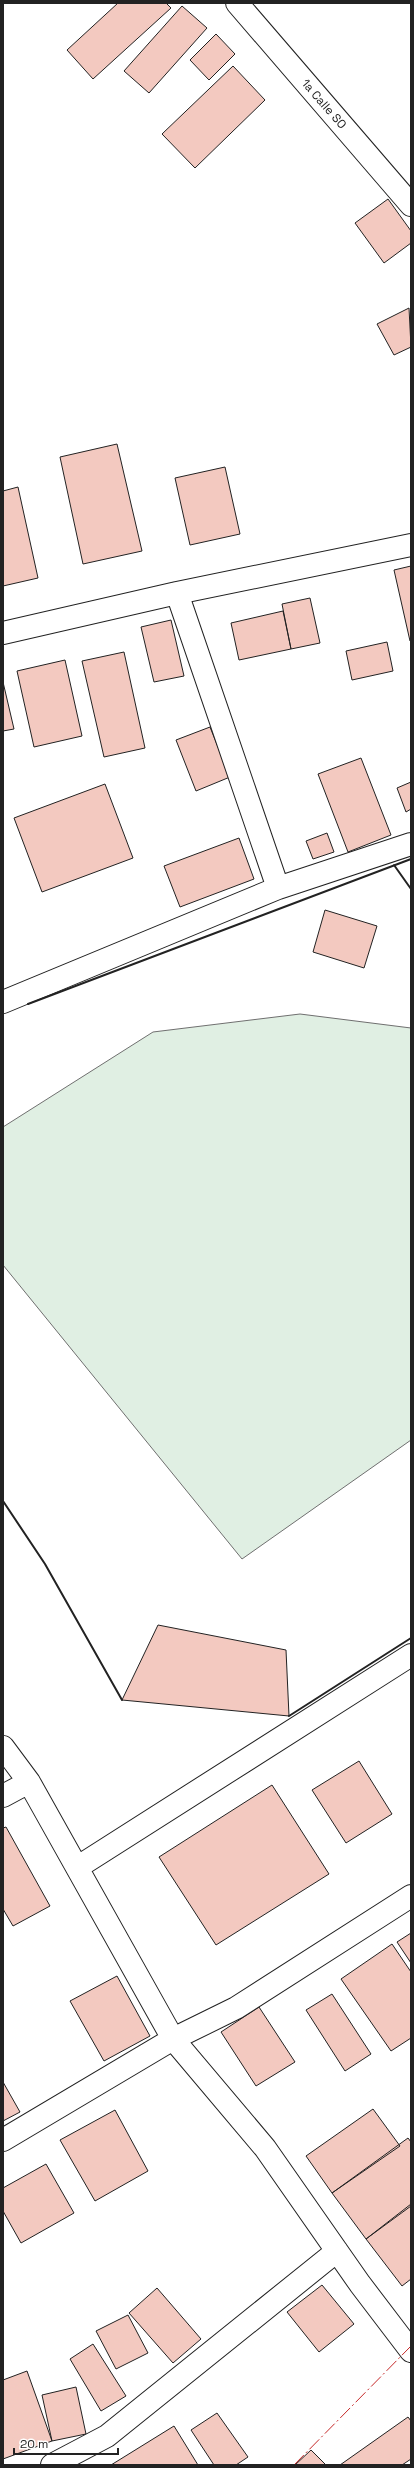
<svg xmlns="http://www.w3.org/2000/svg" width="414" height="2468" font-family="'Space Grotesk',sans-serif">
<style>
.green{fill:#e0efe3;stroke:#6f6f6f}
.building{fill:#f3c9c0;stroke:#222}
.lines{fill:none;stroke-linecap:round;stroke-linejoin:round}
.minor-casing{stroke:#222;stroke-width:24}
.minor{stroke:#fff;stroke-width:22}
.wall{stroke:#222;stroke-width:2}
.power{stroke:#c62828;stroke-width:1;stroke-dasharray:14 3 2 3;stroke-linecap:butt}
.labels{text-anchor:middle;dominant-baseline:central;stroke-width:3;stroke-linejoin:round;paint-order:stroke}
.street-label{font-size:12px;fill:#222;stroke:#fff}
</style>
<rect width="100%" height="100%" fill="#fff"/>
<path class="green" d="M300,1014L411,1028V1440L242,1559L3,1265V1127L153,1032Z"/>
<path class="building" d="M118,3H166L171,8L93,79L67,50Z
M182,6L207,28L149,93L124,71Z
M216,34L235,54L209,80L190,60Z
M233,66L265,100L195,168L162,134Z
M388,199L411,231V243L384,263L355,223Z
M409,308L411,347L394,355L377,324Z
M117,444L142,551L83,564L60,457Z
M225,467L240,534L190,545L175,478Z
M18,487L38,578L3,586V491Z
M411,566V641H410L394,570Z
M310,598L320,643L291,649L282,604Z
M283,611L291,649L239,660L231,623Z
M171,620L184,676L154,682L141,627Z
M387,642L393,671L352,680L346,651Z
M124,652L145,748L104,757L82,661Z
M65,660L82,736L34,747L17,671Z
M3,682L14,729L3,731Z
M210,727L230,777L196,791L176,740Z
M361,758L391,835L348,852L318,774Z
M411,782V809L406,812L397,788Z
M105,784L133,858L42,892L14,818Z
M327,833L334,852L313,859L306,841Z
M239,838L254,879L180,907L164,866Z
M325,910L377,926L364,968L313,952Z
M158,1625L286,1650L289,1716L122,1700Z
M359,1761L392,1814L346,1843L312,1790Z
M272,1785L329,1874L216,1945L159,1857Z
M6,1827L50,1906L13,1926L3,1909V1828Z
M411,1933V1963L397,1942Z
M392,1944L411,1972V2038L391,2051L341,1979Z
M117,1976L150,2036L104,2061L70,2001Z
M332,1994L371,2054L345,2071L306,2010Z
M259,2007L295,2062L256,2086L221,2032Z
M3,2082L20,2112L3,2121Z
M373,2109L400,2146L332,2193L306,2156Z
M115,2110L148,2171L95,2201L60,2140Z
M408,2138L411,2142V2206L366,2239L332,2193Z
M46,2164L74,2213L21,2243L3,2211V2188Z
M411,2204V2279L402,2286L366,2239Z
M322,2285L354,2324L319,2352L287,2312Z
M157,2288L201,2339L173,2363L129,2313Z
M128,2315L148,2353L116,2369L96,2331Z
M93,2344L126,2396L101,2411L70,2359Z
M27,2371L52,2441L3,2459V2380Z
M76,2387L86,2434L52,2441L42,2395Z
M217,2413L248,2457L236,2465H214L191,2430Z
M408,2417L411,2421V2459L402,2465H340Z
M174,2426L198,2465H111Z
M311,2450L326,2465H295Z"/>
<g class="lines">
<g class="minor-casing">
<path id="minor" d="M237,3L411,205
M177,593L278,888
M3,633L177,593L411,545
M3,1002L278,888L411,844
M3,1747L29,1782L173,2039L265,2148L360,2284L411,2351
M3,1796L29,1782
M78,1867L411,1655
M3,2140L173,2039L236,2008L411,1896
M52,2465L107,2436L337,2251"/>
</g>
<use href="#minor" class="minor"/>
<path class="wall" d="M394,865L411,889
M28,1004L411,859
M3,1501L45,1564L122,1700
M289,1716L411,1638"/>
<path class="power" d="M294,2465L411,2346"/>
</g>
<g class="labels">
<g class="street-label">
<text transform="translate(324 104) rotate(49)">1a Calle SO</text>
</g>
</g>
<rect width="414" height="2468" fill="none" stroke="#222222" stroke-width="8"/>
<path d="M14 2448v6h104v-6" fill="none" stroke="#222222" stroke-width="2"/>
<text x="20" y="2448" font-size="12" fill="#222222" stroke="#ffffff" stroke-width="3" paint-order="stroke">20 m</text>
</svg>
